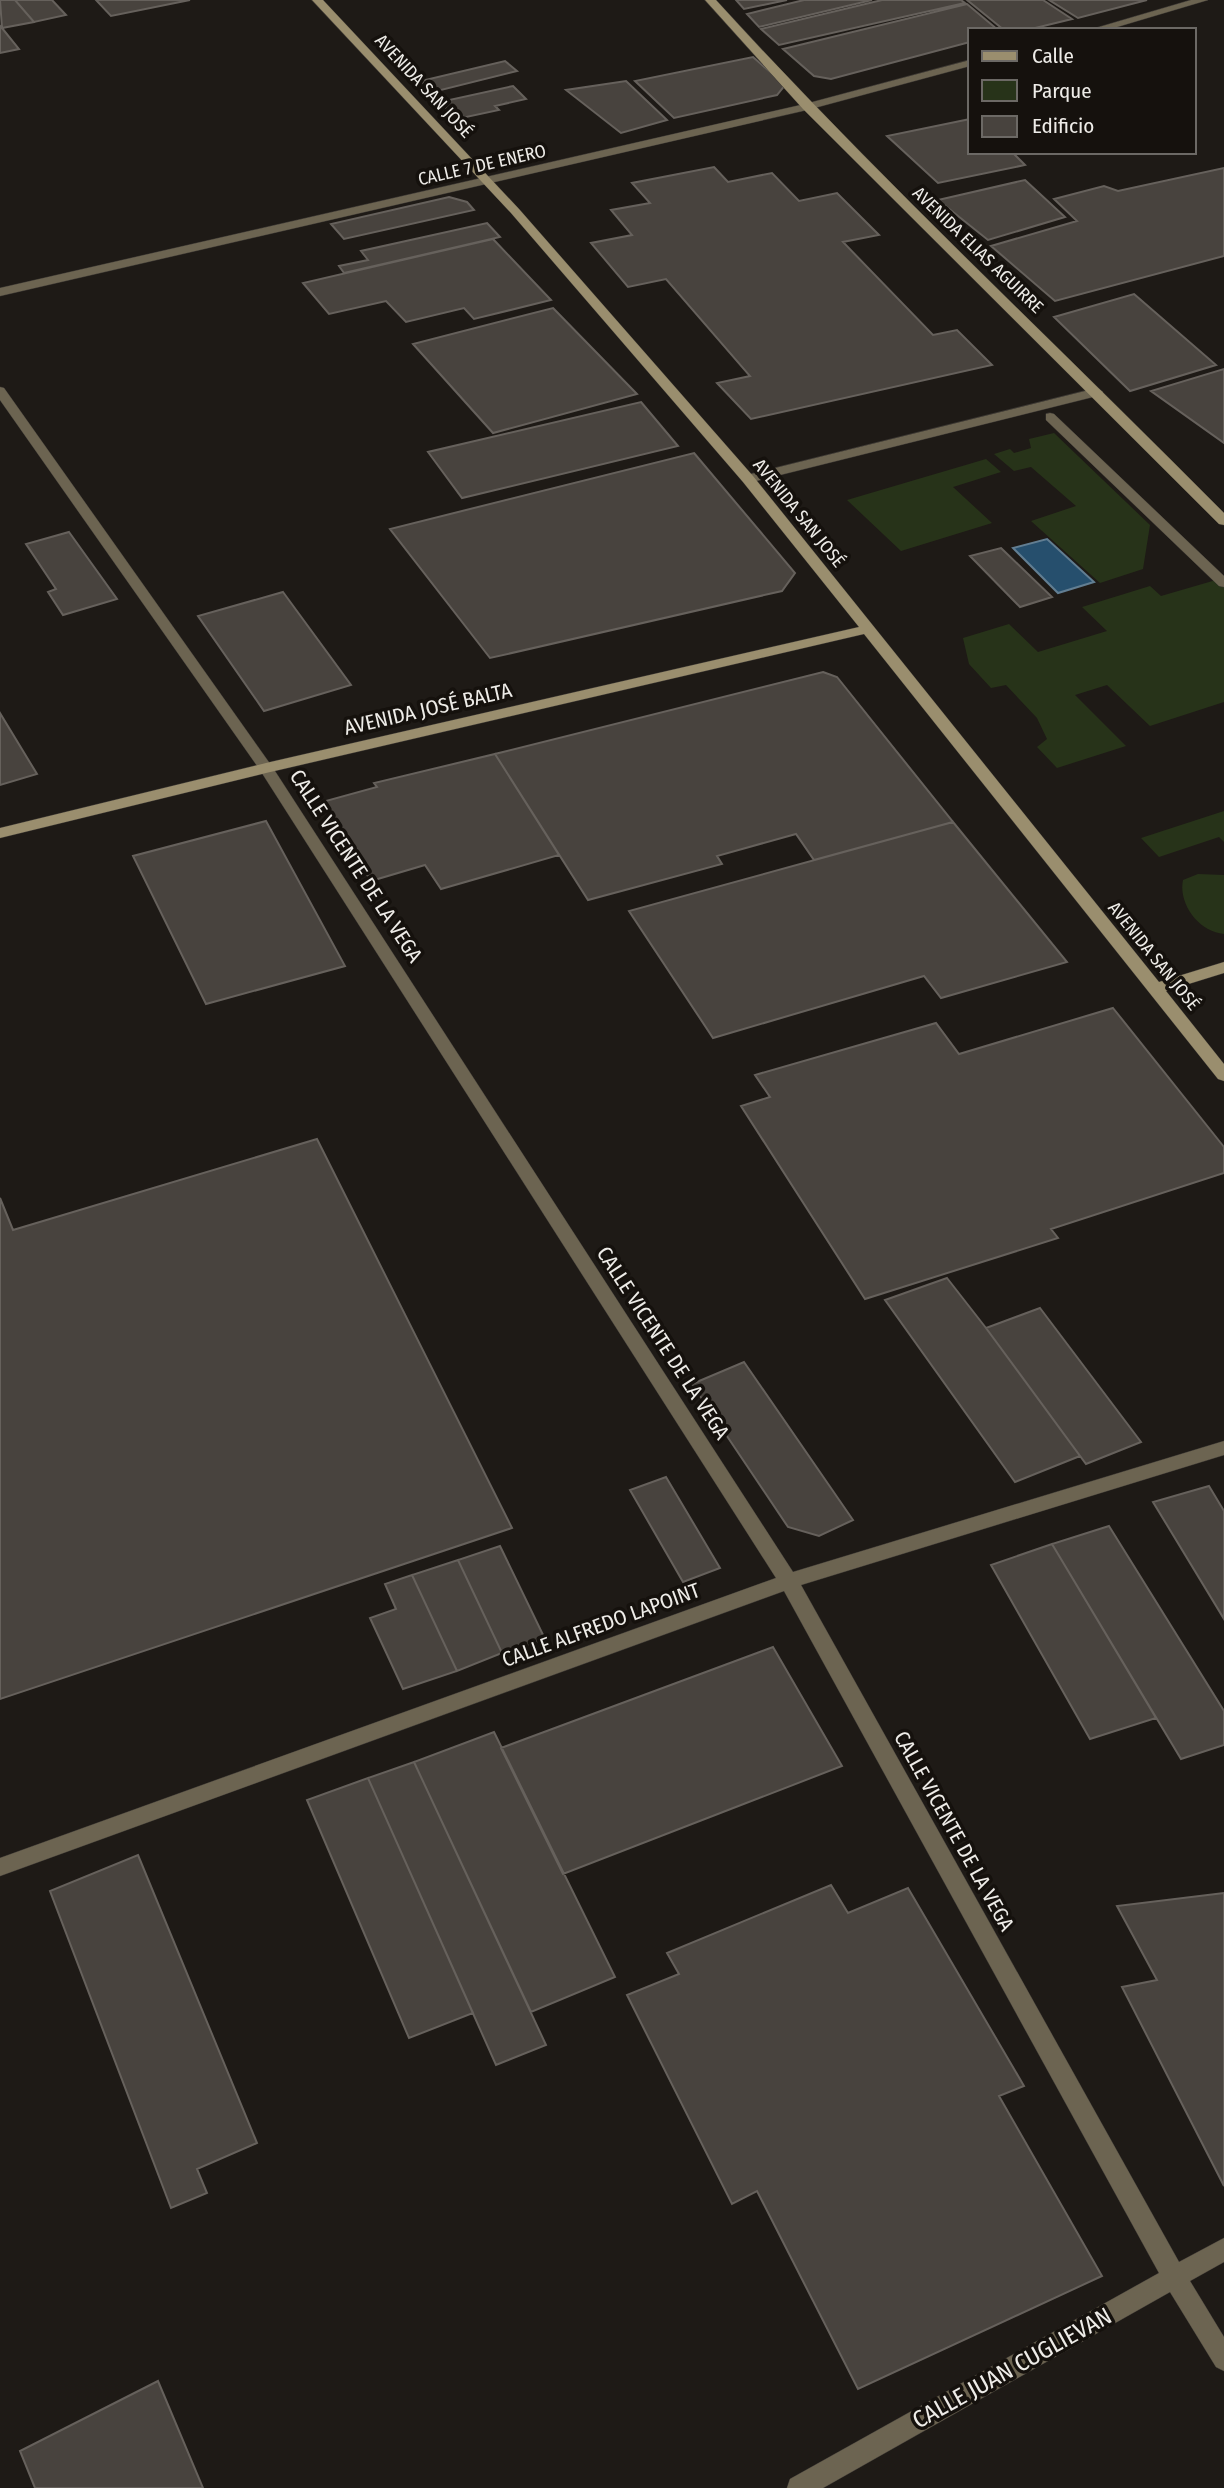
<svg xmlns="http://www.w3.org/2000/svg" width="1224" height="2488" font-family="'Fira Sans Condensed',sans-serif">
<style>
.green{fill:#273319}
.water{fill:#264f6d;stroke:#627e92;stroke-width:2}
.building{fill:#48433e;stroke:#66615c;stroke-width:2}
.lines{fill:none;stroke-linecap:round;stroke-linejoin:round}
.street-casing{stroke:#3b3733;stroke-width:1}
.secondary-casing{stroke:#3b3733;stroke-width:1}
.street{fill:#6c6451;fill-rule:evenodd}
.secondary{fill:#9a8e6e;fill-rule:evenodd}
.labels{text-anchor:middle;dominant-baseline:central;stroke-width:7;stroke-linejoin:round;paint-order:stroke}
.far-street-label{font-size:18px;fill:#eeece8;stroke:#15110d}
.street-label{font-size:21px;fill:#eeece8;stroke:#15110d}
.near-street-label{font-size:24px;fill:#eeece8;stroke:#15110d}
</style>
<rect width="100%" height="100%" fill="#1e1a16"/>
<path class="green" d="M1054,433L1150,525L1143,569L1100,583L1031,521L1076,506L1031,467L1014,471L994,454L1010,449L1014,453L1031,448L1029,439Z
M986,459L1001,472L953,487L992,523L901,551L847,500Z
M1216,580L1224,581V702L1150,726L1107,685L1075,695L1126,746L1057,768L1037,747L1047,739L1037,718L1006,685L991,688L969,664L963,638L1009,624L1038,652L1107,631L1082,607L1150,586L1161,596Z
M1224,811V842L1219,837L1159,857L1141,838Z
M1198,874L1224,875V934C1199,932 1178,904 1183,880Z"/>
<path class="water" d="M1047,539L1094,582L1058,593L1013,548Z"/>
<path class="building" d="M0,0H15L34,22L2,28Z
M15,0H52L66,15L34,22Z
M96,0H190L111,16Z
M736,0H787L744,9Z
M804,0H872L759,27L747,14Z
M882,0H961L965,3L779,45L761,29Z
M967,0H1043L1072,19L1027,30H1004Z
M1049,0H1147L1078,18Z
M967,4L998,30H970V42L831,79L814,76L783,49Z
M0,26L2,28L19,49L0,53Z
M753,57L785,85L777,95L674,118L635,81Z
M505,61L517,71L433,92L421,81Z
M626,81L667,120L621,133L566,90Z
M513,86L526,99L495,106L499,110L457,119L440,102Z
M970,119V152H1012L1025,165L938,183L887,136Z
M714,167L728,182L772,173L799,201L837,193L879,235L843,242L933,335L957,330L992,365L751,419L717,383L750,376L666,279L628,287L591,243L632,235L611,210L650,203L632,183Z
M1224,168V256L1055,301L991,246L1077,221L1054,199L1104,186L1118,191Z
M1025,180L1065,217L988,240L938,200Z
M449,197L467,202L474,210L344,239L331,224Z
M487,223L500,237L344,273L339,266L368,260L361,251Z
M493,239L551,300L474,319L464,308L406,322L386,301L329,314L303,283Z
M1134,294L1216,365L1130,391L1054,317Z
M553,308L637,394L493,433L413,344Z
M1224,369V443L1151,391Z
M641,402L678,446L462,498L428,452Z
M694,453L795,573L782,591L490,658L390,529Z
M69,532L117,599L63,615L48,592L56,589L26,544Z
M1001,548L1052,597L1020,607L970,556Z
M283,592L351,685L264,711L198,616Z
M823,672L837,677L953,822L814,860L796,834L717,856L722,864L588,900L495,754Z
M0,713L37,774L0,785Z
M495,754L559,855L441,889L425,865L371,881L322,802L377,787L374,783Z
M266,821L345,966L206,1004L133,856Z
M953,822L1067,962L941,998L924,976L713,1038L629,911Z
M1113,1008L1224,1147V1173L1051,1229L1058,1238L865,1299L741,1106L770,1097L755,1075L936,1023L959,1054Z
M317,1139L512,1528L0,1699V1198L13,1230Z
M947,1278L986,1328L1080,1456L1015,1482L885,1300Z
M1040,1308L1141,1442L1086,1464L986,1328Z
M744,1362L853,1520L819,1536L788,1527L692,1384Z
M666,1477L720,1568L683,1582L630,1490Z
M1209,1486L1224,1511V1619L1153,1502Z
M1109,1526L1224,1711V1745L1181,1759L1052,1544Z
M1052,1544L1156,1718L1090,1739L991,1565Z
M500,1546L545,1639L502,1653L458,1560Z
M458,1560L502,1653L457,1671L412,1575Z
M412,1575L457,1671L403,1689L370,1618L396,1609L385,1584Z
M773,1647L842,1766L563,1874L501,1748Z
M494,1732L615,1977L531,2012L414,1762Z
M414,1762L546,2045L496,2065L368,1778Z
M368,1778L473,2013L409,2038L307,1800Z
M138,1855L257,2143L197,2169L207,2193L171,2208L50,1891Z
M831,1885L848,1913L908,1888L1024,2086L999,2096L1102,2276L858,2389L757,2191L732,2204L627,1995L679,1974L667,1953Z
M1224,1893V2186L1122,1987L1157,1980L1117,1906Z
M158,2381L203,2488H35L20,2451Z"/>
<g class="lines">
<g class="street-casing">
<path id="street" d="M1191,0H1208L1107,30H1089Z
M970,60V66L807,110L0,296V288L805,104Z
M0,387L4,388L273,768L793,1572L1224,1441V1455L801,1585L1179,2262L1224,2238V2262L1190,2281L1224,2337V2371L1216,2367L1170,2292L823,2488H787L790,2479L1159,2273L784,1591L0,1876V1858L776,1578L260,770L0,400Z
M1097,388L1103,392L1101,395L748,483L741,479L743,476Z
M1050,413L1054,414L1224,576V587L1219,586L1046,420V414Z"/>
</g>
<g class="secondary-casing">
<path id="secondary" d="M312,0H323L519,209L753,476L1159,982L1224,962V973L1166,991L1224,1064V1081L1218,1079L864,634L266,773L0,838V828L266,763L859,627L743,482L511,213Z
M705,0H716C878,178 1055,342 1224,513V525L1219,524L803,109Z"/>
</g>
<use href="#street" class="street"/>
<use href="#secondary" class="secondary"/>
</g>
<g class="labels">
<g class="far-street-label">
<text transform="translate(424 86) rotate(47)">AVENIDA SAN JOSÉ</text>
<text transform="translate(482 165) rotate(-13)">CALLE 7 DE ENERO</text>
<text transform="translate(978 250) rotate(44)">AVENIDA ELIAS AGUIRRE</text>
<text transform="translate(799 513) rotate(51)">AVENIDA SAN JOSÉ</text>
<text transform="translate(1154 956) rotate(51)">AVENIDA SAN JOSÉ</text>
</g>
<g class="street-label">
<text transform="translate(428 709) rotate(-13)">AVENIDA JOSÉ BALTA</text>
<text transform="translate(356 866) rotate(57)">CALLE VICENTE DE LA VEGA</text>
<text transform="translate(663 1343) rotate(57)">CALLE VICENTE DE LA VEGA</text>
<text transform="translate(601 1625) rotate(-20)">CALLE ALFREDO LAPOINT</text>
<text transform="translate(954 1831) rotate(61)">CALLE VICENTE DE LA VEGA</text>
</g>
<g class="near-street-label">
<text transform="translate(1012 2368) rotate(-29)">CALLE JUAN CUGLIEVAN</text>
</g>
</g>
<rect x="968" y="28" width="228" height="126" fill="#15110d" stroke="#6c6965" stroke-width="2"/>
<rect x="982" y="51" width="35" height="10" fill="#9a8e6e" stroke="#6c6965" stroke-width="2"/>
<text x="1032" y="63" font-size="21" fill="#eeece8">Calle</text>
<rect x="982" y="80" width="35" height="21" fill="#273319" stroke="#6c6965" stroke-width="2"/>
<text x="1032" y="98" font-size="21" fill="#eeece8">Parque</text>
<rect x="982" y="116" width="35" height="21" fill="#48433e" stroke="#6c6965" stroke-width="2"/>
<text x="1032" y="133" font-size="21" fill="#eeece8">Edificio</text>
</svg>
